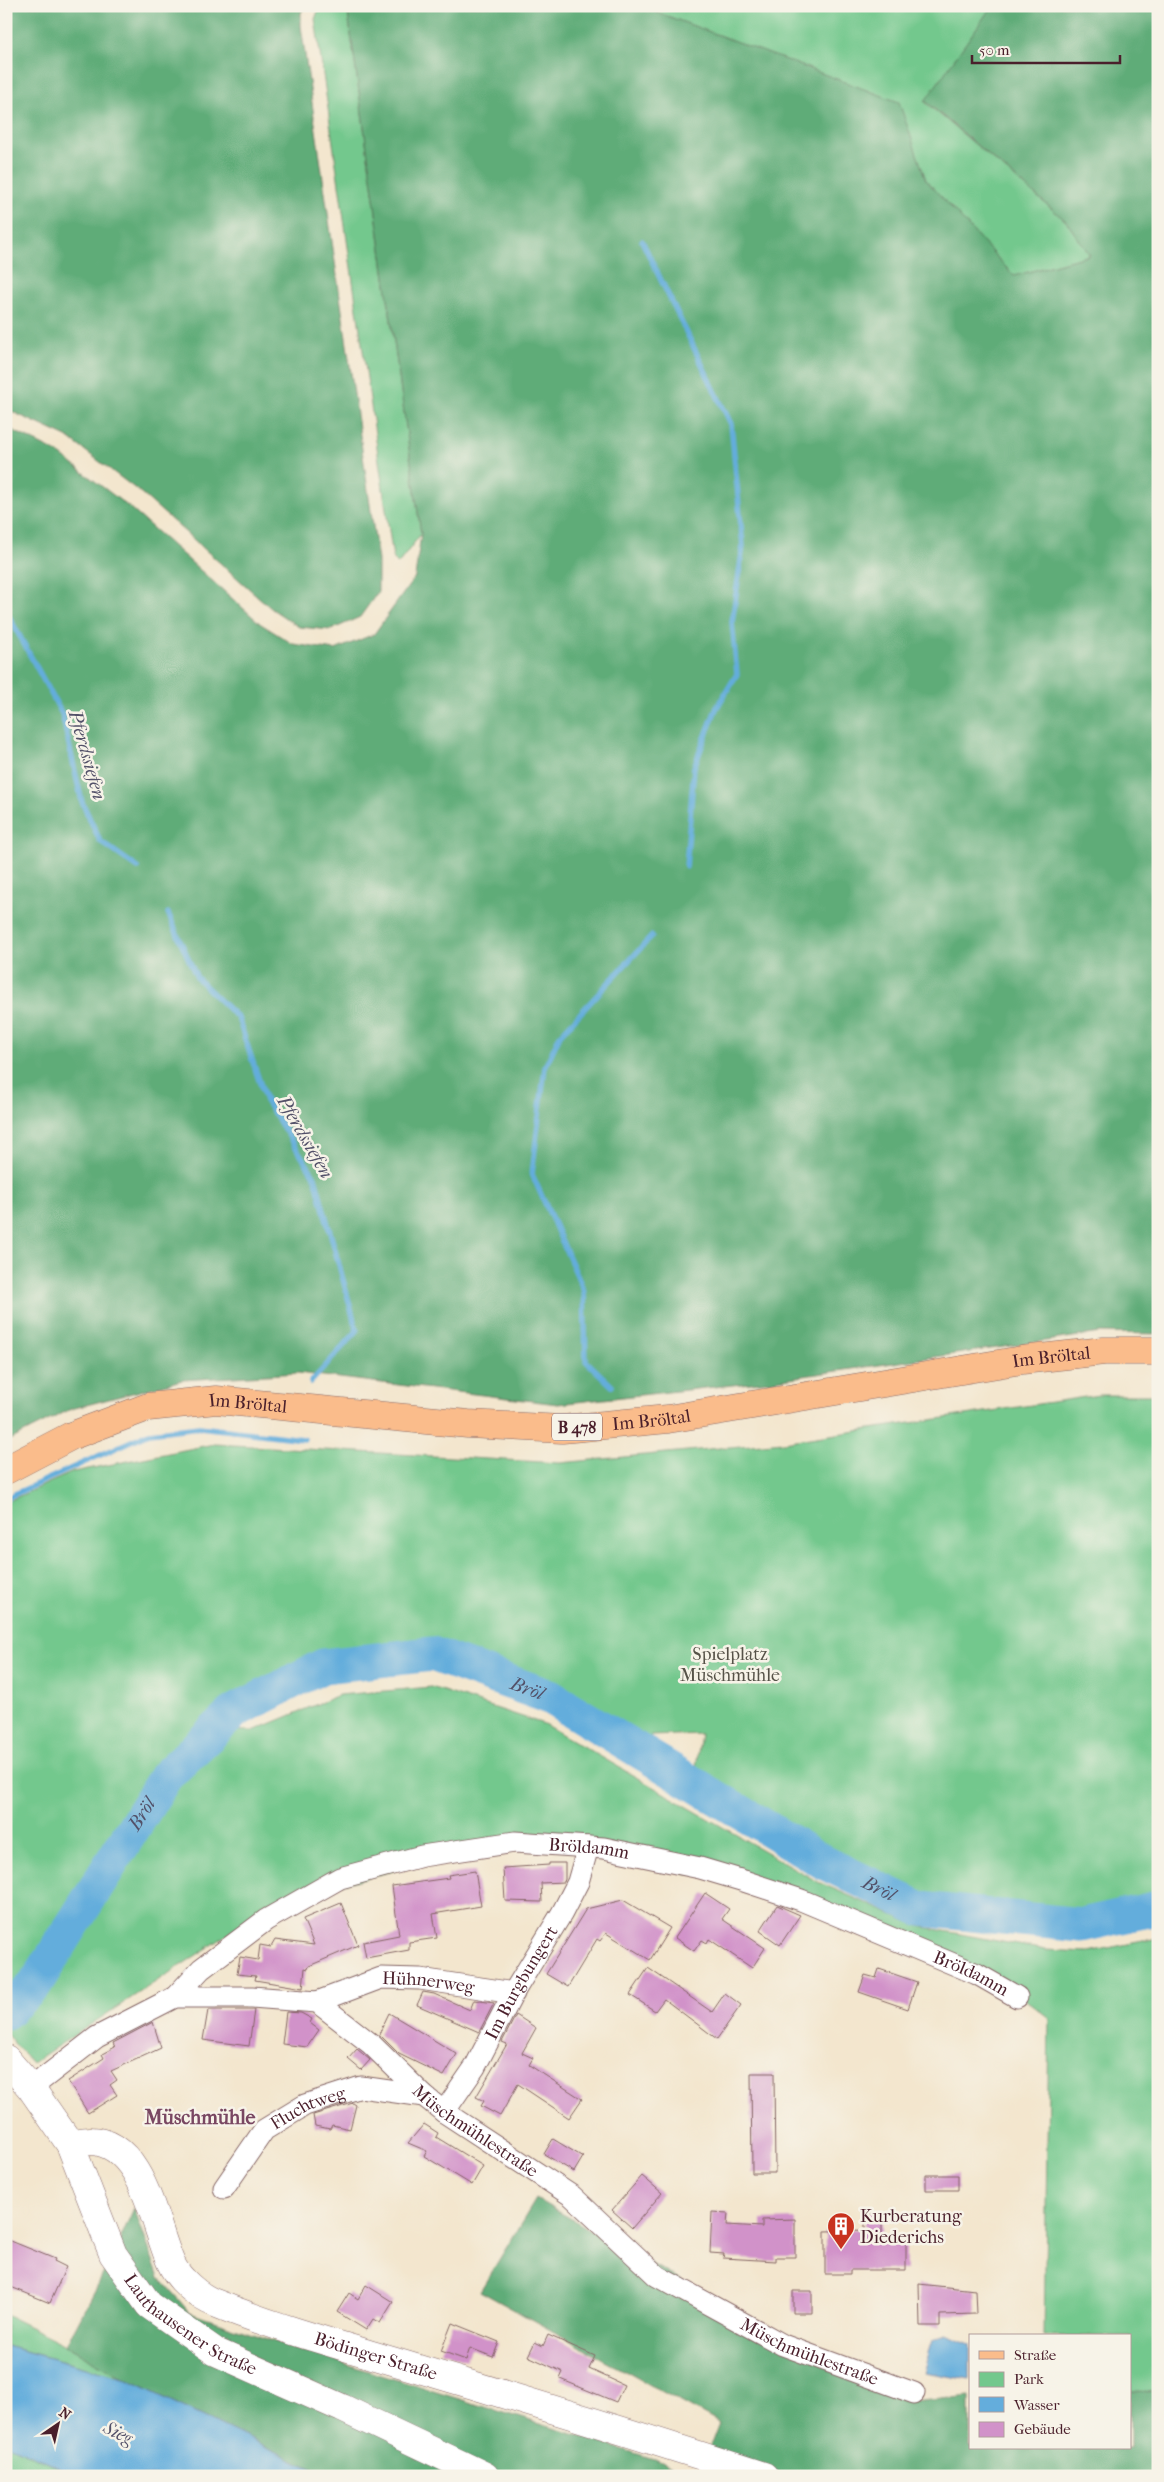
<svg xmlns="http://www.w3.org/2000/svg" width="1164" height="2482" font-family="'IM FELL French Canon',serif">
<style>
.green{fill:#73c88d;stroke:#5e745c}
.forest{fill:#5eac78;stroke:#546652}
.water{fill:#64addc;stroke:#576684}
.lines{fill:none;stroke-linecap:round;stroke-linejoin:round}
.stream{stroke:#64addc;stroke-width:5.5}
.river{stroke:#64addc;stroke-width:35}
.building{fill:#d192c9}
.minor-casing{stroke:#856564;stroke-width:23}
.tertiary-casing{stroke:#856564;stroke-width:29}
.primary-casing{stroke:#856564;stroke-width:29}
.minor{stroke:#fff;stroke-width:21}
.tertiary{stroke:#fff;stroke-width:28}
.primary{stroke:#fabc8b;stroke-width:28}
.labels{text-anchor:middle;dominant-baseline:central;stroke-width:5;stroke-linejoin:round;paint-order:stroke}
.shield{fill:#f7f3e8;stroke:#7e5f64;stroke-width:1}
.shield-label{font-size:16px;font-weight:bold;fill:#4a1f2b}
.street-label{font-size:18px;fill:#4a1f2b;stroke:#f7f3e8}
.park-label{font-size:18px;fill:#565248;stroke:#f7f3e8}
.poi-label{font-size:18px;fill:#4a1f2b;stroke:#f7f3e8;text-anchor:start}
.water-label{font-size:19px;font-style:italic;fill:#535169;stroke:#f7f3e8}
.quarter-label{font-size:20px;font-weight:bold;fill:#794762;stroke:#f7f3e8}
</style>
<rect width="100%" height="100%" fill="#f7f3e8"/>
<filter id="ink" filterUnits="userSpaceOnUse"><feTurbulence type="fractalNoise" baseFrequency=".02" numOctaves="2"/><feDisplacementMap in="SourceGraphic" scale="10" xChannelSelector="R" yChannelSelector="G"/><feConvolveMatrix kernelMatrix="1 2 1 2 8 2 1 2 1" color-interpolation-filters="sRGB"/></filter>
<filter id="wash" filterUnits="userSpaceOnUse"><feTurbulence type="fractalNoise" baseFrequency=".0096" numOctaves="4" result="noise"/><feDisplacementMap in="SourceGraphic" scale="20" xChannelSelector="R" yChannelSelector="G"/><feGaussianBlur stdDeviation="1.12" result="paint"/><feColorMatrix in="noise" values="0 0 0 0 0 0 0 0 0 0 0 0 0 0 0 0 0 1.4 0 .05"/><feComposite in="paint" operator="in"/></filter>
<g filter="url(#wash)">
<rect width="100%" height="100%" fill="#f3e6ce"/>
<path class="green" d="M320,6H347L421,534L398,564L393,558L315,19Z
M640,6H992L925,102L1066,221L1090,255L1014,276L926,180L898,102Z
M1099,1395H1158V1900L1087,1918L925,1903L827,1852L695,1774L701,1734L651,1736L646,1746L558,1692L432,1650L320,1656L230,1702L193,1730L253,1731L339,1695L431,1687L544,1724L818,1882L918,1926L1045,1950L1088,1952L1158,1938V2392L1130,2391V2336H1044L1049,2018L1013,1990L812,1899L517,1838L279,1901L32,2063L6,2034V1502L73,1472L214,1444L560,1463L783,1442Z
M6,2315L66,2345L123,2378L6,2346Z
M6,2444L78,2476H6Z"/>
<path class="forest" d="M6,6H305L301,13V26L378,560V592L360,617L331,630L299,627L272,609L141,493L67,437L6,409Z
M347,6H640L899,102L926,180L1014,276L1090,255L1066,221L925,101L992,6H1158V1334L1100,1333L769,1381L558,1404L298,1373L182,1380L71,1409L6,1442V427L58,453L129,507L261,624L293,644L335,650L374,634L415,577L421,534Z
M536,2199L717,2301L911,2402L970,2396V2448H1130V2391L1158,2392V2476H699L719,2423L480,2291Z
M134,2208L159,2277L190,2313L297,2349L654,2459L691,2476H327L123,2378L66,2345L112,2258Z"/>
<path class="water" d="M945,2334L970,2344V2380L923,2372L933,2340Z
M6,2346L123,2378L327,2476H78L6,2444Z"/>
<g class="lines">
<path class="stream" d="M642,241L731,424L743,546L732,622L737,674L716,709L694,767L686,867
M6,611L62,714L82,802L100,841L138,868
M168,913L197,978L238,1018L266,1101L315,1177L357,1331L311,1382
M612,1386L586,1361L584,1291L532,1174L545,1067L560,1035L652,936
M6,1498L149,1433L199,1427L304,1439"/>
<path class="river" id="s1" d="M6,2012L34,1986L166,1776L235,1711L323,1666L432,1654L550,1697L825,1863L921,1909L1082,1925L1158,1908"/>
</g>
<g id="blocks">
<path class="building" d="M549,1863H565V1879L564,1882L541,1883L542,1902L505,1901L503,1868L549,1865Z
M475,1871L481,1906L433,1914L437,1938L409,1942V1950L366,1958L363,1942L399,1935L392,1886L449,1878L448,1875Z
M705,1893L729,1909L722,1919L765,1948L752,1968L709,1939L707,1943L702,1940L694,1951L675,1938Z
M623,1900L670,1928L650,1960L606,1933L600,1941L597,1939L568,1987L546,1974L586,1909Z
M341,1903L358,1945L309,1966L308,1969L305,1968L303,1988L255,1980L256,1976L237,1974L240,1957L258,1960L260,1945L271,1947L275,1940L314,1945L303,1919Z
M777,1905L800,1915L780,1945L760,1931Z
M648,1968L712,2012L725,1993L741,2005L717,2039L664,1999L655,2011L630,1995Z
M879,1969L917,1982L908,2009L859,1992L865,1975L876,1978Z
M423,1992L434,1994L470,2010L474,2000L494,2003L479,2032L417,2005Z
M208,2010H254L249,2046L203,2040Z
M286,2012L301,2013L312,2019L310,2023L319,2030L307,2047L282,2044Z
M389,2013L457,2054L444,2076L399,2054L379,2034Z
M516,2015L536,2028L522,2053L533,2058L529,2065L582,2099L569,2118L518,2084L500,2116L481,2106L484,2101L476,2097L507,2044L502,2042Z
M153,2022L161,2048L111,2071L117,2080L110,2085L117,2095L88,2113L68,2081L104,2058L102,2054L115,2047L113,2043Z
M357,2049L370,2060L361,2070L348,2059Z
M751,2073H774L775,2173H752Z
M353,2103L356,2105L350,2129L332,2125L330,2129L315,2126L313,2115Z
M424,2124L438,2133L436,2137L483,2166L472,2185L424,2156L427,2151L408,2143Z
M553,2139L583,2157L574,2172L544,2154Z
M926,2175H958V2190H926Z
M642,2176L662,2193L632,2228L612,2210Z
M712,2212L728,2213L727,2225L762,2227V2220L795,2219V2257H776V2261L723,2258L724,2254L710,2253Z
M865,2213H882V2238H906V2270H850V2274H825V2231L865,2230Z
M6,2239L55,2259L54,2261L66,2267L50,2303L6,2285Z
M919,2284L975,2290L976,2314L940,2315V2326H920Z
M366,2285L393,2302L380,2323L373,2319L366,2330L337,2312L349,2293L358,2299Z
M793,2291H812V2313H793Z
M452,2323L499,2342L493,2357L470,2348L466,2360L441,2351Z
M548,2335L595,2356L589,2369L624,2385L616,2402L560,2379L563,2372L528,2356L535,2342L543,2346Z"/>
</g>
</g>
<g filter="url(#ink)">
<use href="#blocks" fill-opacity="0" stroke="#856564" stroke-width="1"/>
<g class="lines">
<g class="minor-casing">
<g id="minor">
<path id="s2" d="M175,1997L201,1969L266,1920L340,1878L422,1856L515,1842L604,1848L700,1868L744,1881L801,1900L977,1974L1017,1997"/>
<path id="s3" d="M317,2002L381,1978L420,1979L514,1993"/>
<path id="s4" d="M31,2088L97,2037L175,1997H252L317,2002L371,2044L424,2096L444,2112L572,2196L657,2276L783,2345L914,2393"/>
<path id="s5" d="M444,2112L475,2067L515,1990L562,1913L578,1882L588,1847"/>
<path id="s6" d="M224,2188L264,2130L305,2105L361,2087L424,2096"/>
</g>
</g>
<g class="tertiary-casing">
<g id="tertiary">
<path id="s7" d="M6,2059L31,2088L70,2144L113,2254L149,2305L216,2352L342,2408L485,2476"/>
<path id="s8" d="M70,2144C76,2143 83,2141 90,2141C143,2141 154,2226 171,2263C178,2279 199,2297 215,2303C284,2331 358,2350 429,2372C541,2405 653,2440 764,2476"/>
</g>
</g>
<g class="primary-casing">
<g id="primary">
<path id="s9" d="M6,1470L71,1436L148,1407L216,1400L468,1424L562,1429L668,1419L1022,1360L1104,1351H1158"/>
</g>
</g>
<use href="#minor" class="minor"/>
<use href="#tertiary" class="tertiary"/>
<use href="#primary" class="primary"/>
</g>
</g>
<defs>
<g id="building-pin" transform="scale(1.4375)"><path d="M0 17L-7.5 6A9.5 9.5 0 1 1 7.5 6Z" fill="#c8321e" stroke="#f7f3e8"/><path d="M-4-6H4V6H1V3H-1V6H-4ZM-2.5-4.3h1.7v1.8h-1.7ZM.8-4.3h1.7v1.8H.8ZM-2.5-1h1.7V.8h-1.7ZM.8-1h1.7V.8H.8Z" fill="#fff"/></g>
</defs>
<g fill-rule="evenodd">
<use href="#building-pin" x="841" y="2226"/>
</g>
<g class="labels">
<rect class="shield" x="552" y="1413.5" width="50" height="27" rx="4"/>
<g class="shield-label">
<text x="577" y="1427">B 478</text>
</g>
<g class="street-label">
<text stroke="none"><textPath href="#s9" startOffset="1066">Im Bröltal</textPath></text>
<text stroke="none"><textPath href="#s9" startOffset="256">Im Bröltal</textPath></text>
<text stroke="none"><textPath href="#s9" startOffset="661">Im Bröltal</textPath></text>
<text stroke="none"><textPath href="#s2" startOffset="458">Bröldamm</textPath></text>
<text stroke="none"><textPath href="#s2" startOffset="862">Bröldamm</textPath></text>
<text stroke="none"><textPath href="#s5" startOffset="151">Im Burgbungert</textPath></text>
<text stroke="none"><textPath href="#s3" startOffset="116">Hühnerweg</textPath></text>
<text stroke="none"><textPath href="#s6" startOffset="120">Fluchtweg</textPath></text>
<text stroke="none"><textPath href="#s4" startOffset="518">Müschmühlestraße</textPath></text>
<text stroke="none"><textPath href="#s7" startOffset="332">Lauthausener Straße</textPath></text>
<text stroke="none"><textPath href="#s4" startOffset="922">Müschmühlestraße</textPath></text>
<text stroke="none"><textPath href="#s8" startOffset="406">Bödinger Straße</textPath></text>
</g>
<g class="park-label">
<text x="730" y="1654">Spielplatz<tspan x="730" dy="21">Müschmühle</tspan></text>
</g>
<g class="poi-label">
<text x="860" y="2216">Kurberatung<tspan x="860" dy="21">Diederichs</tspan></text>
</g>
<g class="water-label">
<text transform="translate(87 755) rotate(74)">Pferdssiefen</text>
<text transform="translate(305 1137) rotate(60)">Pferdssiefen</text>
<text stroke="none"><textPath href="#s1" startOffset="691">Bröl</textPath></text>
<text stroke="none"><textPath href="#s1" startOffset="241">Bröl</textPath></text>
<text stroke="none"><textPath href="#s1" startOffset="1096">Bröl</textPath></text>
<text transform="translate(118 2433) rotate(26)">Sieg</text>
</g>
<g class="quarter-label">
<text x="200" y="2117">Müschmühle</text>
</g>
</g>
<rect width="1164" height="2482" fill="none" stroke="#f7f3e8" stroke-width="25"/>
<rect x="969" y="2334" width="162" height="115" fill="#f7f3e8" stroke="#b29e9c"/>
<rect x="979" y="2351" width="25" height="8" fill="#fabc8b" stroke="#b29e9c"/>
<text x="1014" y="2360" font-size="15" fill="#4a1f2b">Straße</text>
<rect x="979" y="2372" width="25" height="15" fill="#73c88d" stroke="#b29e9c"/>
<text x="1014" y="2384" font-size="15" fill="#4a1f2b">Park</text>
<rect x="979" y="2397" width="25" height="15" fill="#64addc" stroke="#b29e9c"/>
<text x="1014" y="2410" font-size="15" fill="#4a1f2b">Wasser</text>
<rect x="979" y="2422" width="25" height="15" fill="#d192c9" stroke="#b29e9c"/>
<text x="1014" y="2434" font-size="15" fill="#4a1f2b">Gebäude</text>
<g transform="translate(58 2424) rotate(34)" stroke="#f7f3e8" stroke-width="4" paint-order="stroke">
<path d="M0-4L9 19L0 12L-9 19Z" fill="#4a1f2b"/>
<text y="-8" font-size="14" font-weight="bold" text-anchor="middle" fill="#4a1f2b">N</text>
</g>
<path d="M972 55v8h148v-8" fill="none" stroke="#4a1f2b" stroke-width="2.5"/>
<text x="979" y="55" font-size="15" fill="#4a1f2b" stroke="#f7f3e8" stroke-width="4" paint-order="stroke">50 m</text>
</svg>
